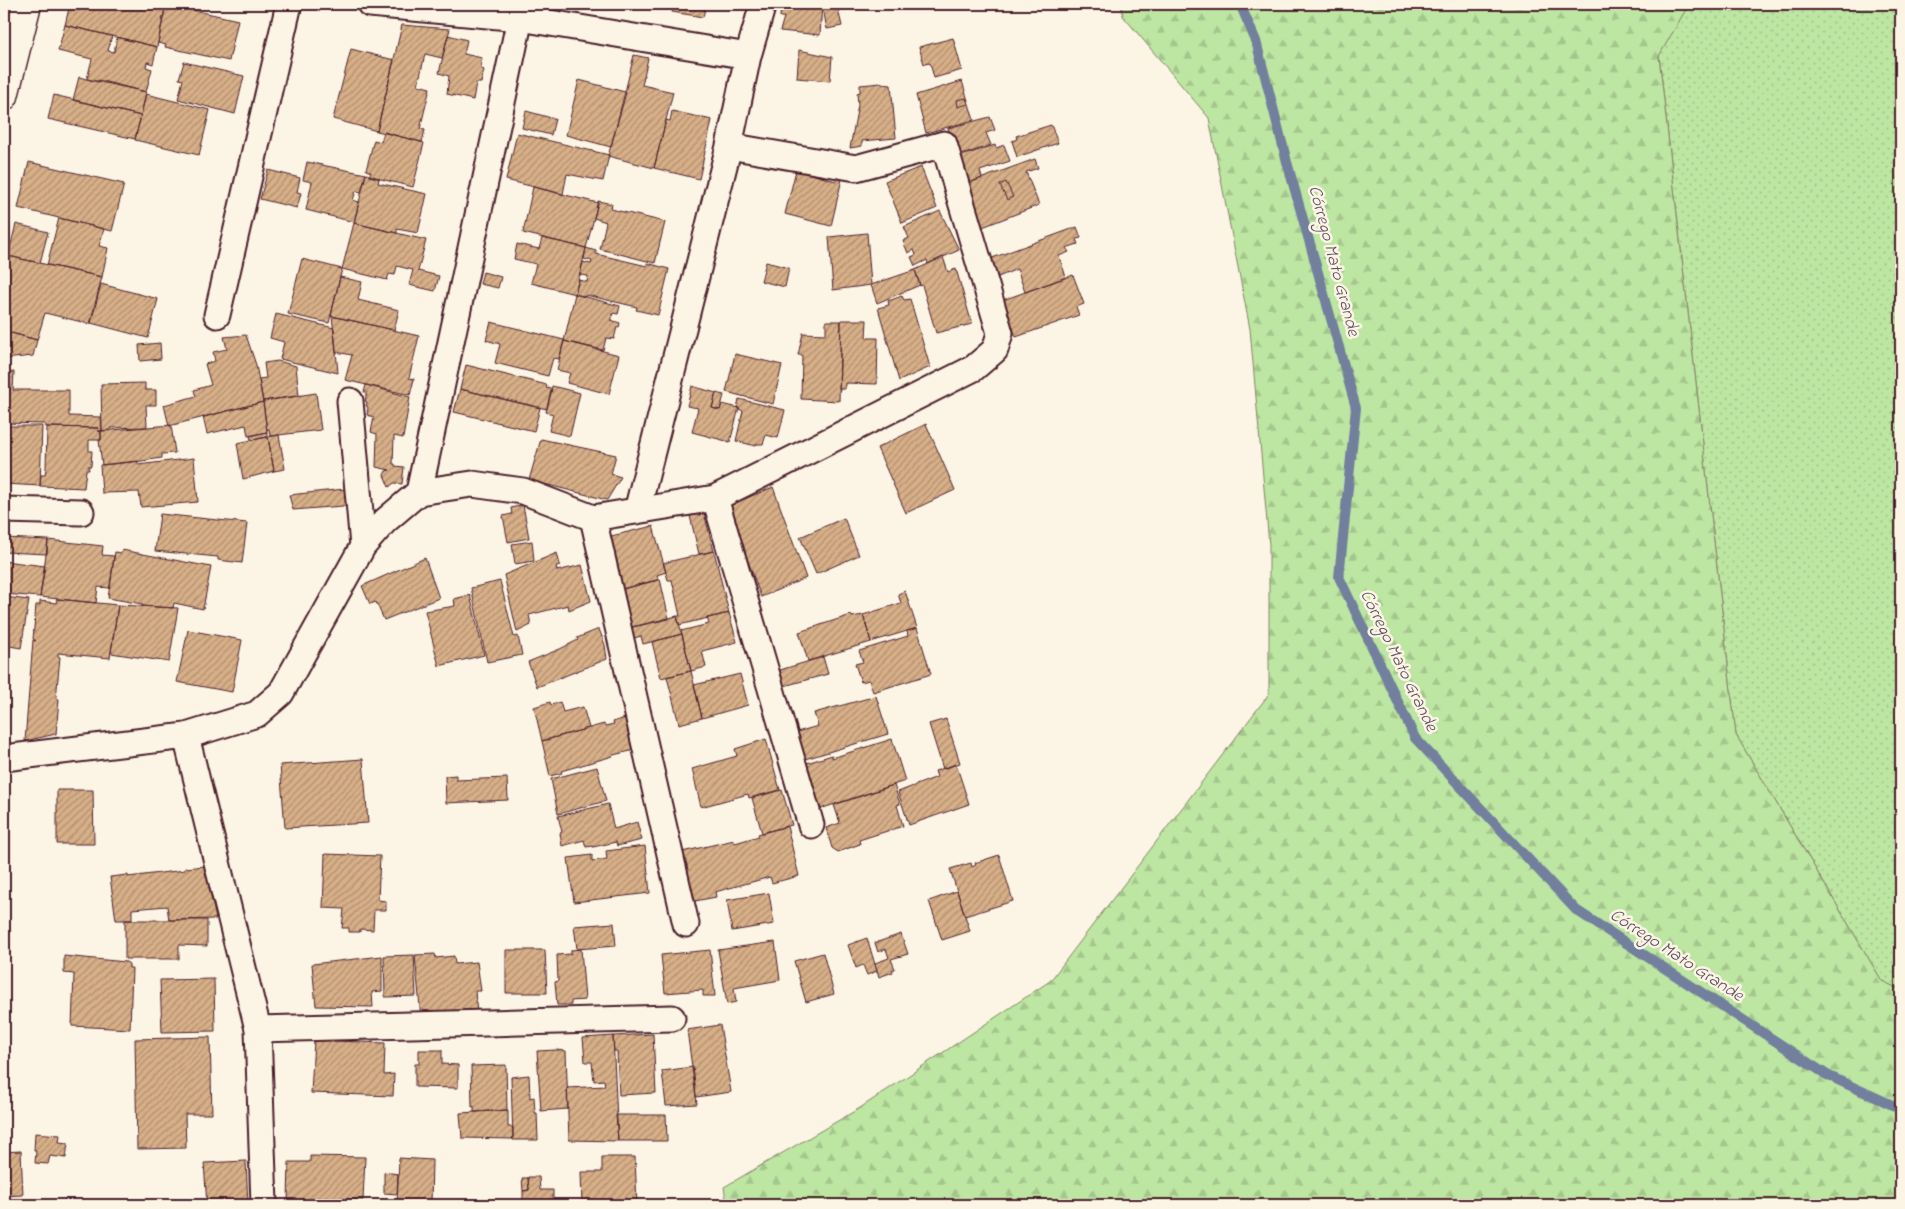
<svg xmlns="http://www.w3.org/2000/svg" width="1905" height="1209" font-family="'Indie Flower',sans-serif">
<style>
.green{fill:url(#green-dots);stroke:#848266}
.forest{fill:url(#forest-firs);stroke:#848266}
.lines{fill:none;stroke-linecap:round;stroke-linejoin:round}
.stream{stroke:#727f9d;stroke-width:10}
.building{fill:url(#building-hatch);stroke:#4a1f2b}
.street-casing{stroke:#4a1f2b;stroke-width:29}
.secondary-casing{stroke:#4a1f2b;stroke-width:31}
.street{stroke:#fcf5e5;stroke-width:25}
.secondary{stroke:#fcf5e5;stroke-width:28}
.labels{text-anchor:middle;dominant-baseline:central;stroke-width:5;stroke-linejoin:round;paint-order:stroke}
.water-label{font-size:18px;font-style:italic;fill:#5e4f64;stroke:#fcf5e5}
</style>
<defs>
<pattern id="green-dots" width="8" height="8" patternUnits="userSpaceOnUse" patternTransform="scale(1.25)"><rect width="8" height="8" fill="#bde6a2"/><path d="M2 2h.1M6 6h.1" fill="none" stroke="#a4c58c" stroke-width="1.8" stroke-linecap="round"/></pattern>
<pattern id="forest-firs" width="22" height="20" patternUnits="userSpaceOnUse" patternTransform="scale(1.25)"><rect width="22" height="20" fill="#bde6a2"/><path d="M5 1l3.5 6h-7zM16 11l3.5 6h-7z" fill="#a4c58c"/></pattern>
<pattern id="building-hatch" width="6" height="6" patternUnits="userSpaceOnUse" patternTransform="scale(1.25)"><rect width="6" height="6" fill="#d7af88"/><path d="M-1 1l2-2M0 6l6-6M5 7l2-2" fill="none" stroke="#b08e6f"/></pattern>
</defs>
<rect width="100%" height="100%" fill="#fcf5e5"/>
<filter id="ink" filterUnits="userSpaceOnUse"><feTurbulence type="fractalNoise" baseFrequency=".02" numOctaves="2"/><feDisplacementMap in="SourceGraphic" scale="10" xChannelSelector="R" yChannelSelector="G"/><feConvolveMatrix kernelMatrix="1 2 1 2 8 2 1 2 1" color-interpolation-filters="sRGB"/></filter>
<g filter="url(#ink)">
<path class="green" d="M1689,4H1901V990L1882,981L1736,735L1659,55Z"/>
<path class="forest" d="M1121,4H1689L1659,56L1736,735L1882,981L1901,990V1205H727L724,1187L860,1108L1050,981L1269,694V545L1250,329L1209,118L1123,16Z"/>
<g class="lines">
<path class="stream" d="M1240,4L1256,41L1287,162L1356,408L1339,577L1415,738L1576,910L1827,1075L1901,1109"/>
</g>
<path class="building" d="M70,4H166L157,47L65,25Z
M166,4L238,20L229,61L165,47L166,45L158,43Z
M638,4H661V8Z
M674,4H706L703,17L672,12Z
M781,4H822L820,35L780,31L784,17H780Z
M837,5L842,26L827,29L823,9Z
M65,25L112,36L108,51L114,52L117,37L157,47L153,64L147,62L146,67L152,69L146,92L87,79L92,59L58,51Z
M402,25L450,29L442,58L425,54L418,85L430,88L420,129L425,130L422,142L377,131Z
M448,35L467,40L464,54L482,58L480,68L484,70L481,83H476L473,100L447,94L449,76L439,73Z
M953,38L962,70L934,78L930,63L924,64L919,47Z
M351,49L394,60L377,131L333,119Z
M799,50L832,57L830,81L797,78Z
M634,55L648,58L642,85L673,92L654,168L608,156L626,93L625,92Z
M184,62L244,76L235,114L178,99L183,80L179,79Z
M79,77L98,82V80L146,92L141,116L73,100Z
M579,80L625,92L611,147L566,135Z
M962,81L974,120L926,133L916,95Z
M881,83L882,84L891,85L896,138L862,141V146L850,148L858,105L857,93L860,92V85Z
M146,94L210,110L199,155L135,140Z
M54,95L141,116L135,139L48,119Z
M966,98L968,104L958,107L957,100Z
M526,111L555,119L551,135L522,128Z
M672,111L712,120L699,179L654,168L666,120L670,121Z
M990,117L995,130L986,133L991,145L956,157L948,128Z
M1051,125L1058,143L1017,157L1012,141L1017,139L1016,136Z
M384,132L424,143L413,187L369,176L371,172L366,170L374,140L381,142Z
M517,133L609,155L603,181L567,174L563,194L506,180Z
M995,145L996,148L1004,145L1010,161L980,171L982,178L963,185L955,158Z
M1035,159L1038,168L1026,172L1039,205L980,228L961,186Z
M29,162L124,184L112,231L18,208Z
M307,162L366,174L361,192L356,191L353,200L359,202L354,222L306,210L312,182L303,180Z
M921,167L937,208L902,223L885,181Z
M268,170L300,178L297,192L301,193L297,208L260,199Z
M796,170L836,181L837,178L842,179L831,226L785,214Z
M366,174L379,178L378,183L427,194L418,233L397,229V233L354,223Z
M1006,182L1013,197L1007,200L1000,185Z
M533,187L598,203L586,248L523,233Z
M598,201L612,204L611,209L665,222L655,263L600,249L606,222L594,218Z
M940,211L959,250L928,264L927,260L915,266L911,257L916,255L914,250L908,253L903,241L909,238L904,227Z
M59,218L104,229L99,246L108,248L102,277L47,265Z
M354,223L426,240L418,271L439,276L435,291L409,285L413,270L397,266L395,275L389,274L387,280L342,269Z
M16,224L48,232L40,263L8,256Z
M1077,227L1081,238L1076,239L1078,244L1066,248L1069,252L1059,256L1066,277L1025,292L1017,269L991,280L984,261Z
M867,233L871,285L833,290L829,237Z
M542,238L586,248L575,294L531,283L536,264L514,259L517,244L539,249Z
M586,248L596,251V254L647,266V263L669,269L658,315L636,310L637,307L586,295L585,297L575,294L579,280L587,282L588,276L580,275L583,262L591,264L592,261L584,259Z
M8,256L102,277L90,324L45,313L37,340L4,331V275Z
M943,257L948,272L956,269L972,324L936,333L922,285L920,286L915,270Z
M302,259L342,269L329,323L288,314Z
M766,262L789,268L785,287L761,281Z
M915,270L920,285L877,303L871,285Z
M483,272L501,277L498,288L480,284Z
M1073,275L1084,304L1076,307L1079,315L1016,337L1003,300Z
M340,277L362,282L358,300L399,310L394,330L331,316Z
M101,284L158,299L148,338L91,323Z
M575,294L620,306L618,314L613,313L611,320L620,323L619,327H617L614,339L606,338L603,350L564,341Z
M902,296L904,300L910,299L930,367L899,381L878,308L889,305L888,301Z
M276,314L334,328L338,373L280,359L284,342L270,338Z
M332,316L419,336L409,378L414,379L410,395L345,380L352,355L336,352Z
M841,320H867L866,338H878L877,384L845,383V389H839Z
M826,321H841L839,401L801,399L802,355H798L803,333L826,334Z
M491,322L564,340L559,359L553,358L548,376L495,363L500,344L486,340Z
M4,331L37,340L33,356L4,359Z
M246,335L256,365L263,402L169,426L164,405L196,396L194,390L211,385L205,364L215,361L213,352L227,349L224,337Z
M564,341L619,355L609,394L567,383L570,373L557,370Z
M160,343L161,359L140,361L139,345Z
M735,354L782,365L773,404L726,392Z
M278,361L296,366L299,396L263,401L259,379L266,378L264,363Z
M466,365L547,385L546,388L552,389L547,409L460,389Z
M14,372L13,390H69V416L101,417L102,431H98L99,428L47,427L45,426V424L4,423V373Z
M145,383V390H156V405H146L147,427L110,428L111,430L102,431L101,384Z
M366,385L410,397L403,438L394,436V437L393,464H395V466L404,467L402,484L394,483L389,487L384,475L386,471L390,470L376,467L377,434L371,432L374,417L367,415L368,407L366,406L367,402L365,401L367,392H364Z
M552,386L580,393L570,436L549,431L553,414L546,412Z
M692,386L716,393L712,408L720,410L722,404L739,408L730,442L692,432L698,408L687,406Z
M460,389L540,408L534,431L454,412Z
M316,393L321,430L270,436L269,429L267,430L263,401Z
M716,393L724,395L720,410L712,408Z
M739,399L785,410L778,438L766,435L763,444H757L756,446L736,441L743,411L737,408Z
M263,402L267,432L248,436L246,425L207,434L203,417Z
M926,424L955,490L906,513L877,448Z
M171,425L175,453L162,454V458L142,461L102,465L99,440H101V431Z
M4,426H42L40,486L4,484L6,442L4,441Z
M47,427L99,428L98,431H101V440H89V451H92L91,466H88L89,470H86L84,488L40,486L41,475H45L46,468Z
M267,432V437L251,440L250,436Z
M279,435L285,469L274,471L268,437Z
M268,437L274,471L243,479L237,443Z
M541,439L616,455L611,474L621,477L607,500L529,480Z
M194,458L198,502L141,507L139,492L102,493L100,465L138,461V465Z
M773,487L806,578L761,597L728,506Z
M354,488L355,505L293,510L289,495Z
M523,505L529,538L508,542L503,516L512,514L511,508Z
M704,513L714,551L699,554L690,516Z
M160,514L247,523L242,563L218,560V557L155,551Z
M844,518L859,555L816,574L800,537Z
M653,526L666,572L657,575L659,580L617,590L607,537Z
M4,538L48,540L47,554L4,552Z
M48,540L103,546L102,555L114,556L110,588L98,587L96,603L40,597Z
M532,541L534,561L515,564L512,544Z
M122,550L211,567L203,609L174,603L173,608L142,606V604L108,598L115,552L121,553Z
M714,551L729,613L679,625L677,616H680L672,580H668L663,563Z
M557,553L560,565L556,566L557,571L582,565L591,601L569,610L568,605L529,615L531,625L517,632L504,575Z
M425,558L439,598L384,620L376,602L370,604L362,586Z
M4,561L45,566L40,597L4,594Z
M660,579L669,619L628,628L619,590Z
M500,581L514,637L518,636L522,655L487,662L471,588Z
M905,591L917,628L871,642L863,615L901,603L898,594Z
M470,595L484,655L439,666L425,611L455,606L454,599Z
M4,597L29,600L21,648L4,645Z
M57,599L118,605L110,658L58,653V656L60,657L56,699H59L56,734L25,741L33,640L36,641L33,639L36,605H40V601L56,603Z
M118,605L178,608L169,662L111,653Z
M729,613L737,642L702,651L706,667L691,671L681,631L709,624L707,618Z
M851,615L852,617L863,615L871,642L808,661L799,632Z
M677,616L682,634L643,644L641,636L631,639L628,628Z
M917,628L931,674L873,692L869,680L861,682L855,664L863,662L859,651L908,636L907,631Z
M599,629L605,645L607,659L537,687L528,662L560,649L578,640L577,638Z
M188,630L242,640L232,692L177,682Z
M682,634L691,671L661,678L652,642Z
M823,657L828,674L784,686L780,670Z
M691,671L702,718L679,724L667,677Z
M740,674L748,705L702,718L694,685Z
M876,696L888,734L805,759L797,732L818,726L814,713Z
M550,702L551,705L560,702L563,712L583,707L589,728L542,741L534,707Z
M625,718L635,750L613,755V756L561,771L562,773L550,776L542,741L604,724L605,726L614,724L613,722Z
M946,719L960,763L943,769L929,724Z
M766,739L780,790L749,798L748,794L701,807L692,769L737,756L735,749Z
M892,739L905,781L820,809L807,763L832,755V758Z
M363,759L368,823L285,828L280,765Z
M956,764L969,804L909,825L898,792L937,777L935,771Z
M597,767L606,801L558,814L551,779Z
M456,775V780L507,778L508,800L446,803L445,776Z
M894,785L900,804L897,805L903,826L859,840L860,844L838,852L832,848L826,828L840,823L834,805Z
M57,790H93L94,844H57Z
M782,790L792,825L762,833L752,798Z
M608,804L614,829L637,822L642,840L617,846L616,842L593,847V846L586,847L584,840L562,846L560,833L562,832L558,816Z
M787,826L799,876L772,883L770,877L715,892L716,897L695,901L682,852L734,840L735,843L759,836L758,834Z
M645,846L650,893L574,902L568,858L592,855V861L607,859L606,851Z
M325,854L380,856L378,900L386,901V910H374L373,930L360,929V932H349V928H342L344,909L323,908Z
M999,855L1013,901L965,916L950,869L971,863L972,867L976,865L975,863Z
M205,866L216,919L169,920L167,906L132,909V920H116L110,877L128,875V877L185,870V868Z
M957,891L970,931L942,940L929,901Z
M769,893L774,924L732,931L727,900Z
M125,920H207V946L179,945V959H125Z
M614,923L616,946L577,949L574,926Z
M901,934L908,954L891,959L895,969L892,970L893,972L879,977L875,963L889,958L886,949L878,952L875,943Z
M867,938L877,971L867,975L863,965L856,968L848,945Z
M775,942L780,980L734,988L736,1002L727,1004L718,950Z
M581,949L585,1000L571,1001V1005H557L555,982L558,981L557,955L571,954V950Z
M506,950H545L547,993H506Z
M710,950L715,996H703V990L665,993L661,955Z
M823,953L834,994L806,1002L794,961Z
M435,954L436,958L454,956L455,964L477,962L481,991H475L477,1014L421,1018L415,955Z
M414,955L416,996L385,997L384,956Z
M64,956L126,962L129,964V968H132L130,1029L72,1026L74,974L64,973Z
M382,956V991L372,992L373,1007L316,1006L312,964Z
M214,979L215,1031L162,1032L160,980Z
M720,1025L731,1092L696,1097L687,1030Z
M653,1034L656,1093L619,1095L617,1051H614L613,1036Z
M613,1036L618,1141L569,1140L567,1088L605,1086L604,1080L594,1081L592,1062H585L583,1038Z
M210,1037L212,1114H185L186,1148L137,1149L135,1039Z
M314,1040L385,1043L384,1075L394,1074L393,1096L311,1093Z
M419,1050H442V1064L458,1065V1088L415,1087V1064H419Z
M556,1050L566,1051L568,1109L541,1111L537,1051Z
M506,1065L507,1110L474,1112V1106L472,1107L471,1066Z
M693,1067L697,1104L666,1106L662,1071Z
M529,1075L530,1098L534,1097L535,1113H537L538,1140H513L511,1077Z
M508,1110V1127H513V1139L462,1138L460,1113Z
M616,1115H666L667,1141H618Z
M35,1133L60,1135L59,1142L68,1143L66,1158L50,1156L48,1164L35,1163L36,1151H34Z
M21,1151L23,1195L4,1196V1152Z
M310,1156L365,1157L363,1200L311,1199V1202L288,1201L289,1162H310Z
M602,1157H635L637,1205H582L581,1172H602Z
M399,1158L432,1160L431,1205H397Z
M246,1161L248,1205H207L204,1163Z
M384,1172L398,1174L397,1194L384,1193Z
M528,1177H539L540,1190H553V1205H523V1191L529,1190Z
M522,1178H528L529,1190L523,1191Z
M312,1203L359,1205H312Z"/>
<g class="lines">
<g class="street-casing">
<path id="street" d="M370,4L520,18L748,56
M217,315L289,4
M350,401L363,546
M419,492L520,18
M715,498L811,825
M4,510L81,512
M637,511L729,146L748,56L763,4
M593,518L686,924
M186,736L257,714L281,693L363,546L385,521L419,492L472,484L523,491L593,518L715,498L974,368L995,350L1000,333L944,144L856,168L729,146
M4,758L186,736L258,1029L264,1205
M258,1029L672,1018"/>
</g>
<g class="secondary-casing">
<path id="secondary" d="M4,96L27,4"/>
</g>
<use href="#street" class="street"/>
<use href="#secondary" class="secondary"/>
</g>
</g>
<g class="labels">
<g class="water-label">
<text transform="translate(1333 261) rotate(75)">Córrego Mato Grande</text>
<text transform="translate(1398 661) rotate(64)">Córrego Mato Grande</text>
<text transform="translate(1676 956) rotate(33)">Córrego Mato Grande</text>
</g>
</g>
<rect width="1905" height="1209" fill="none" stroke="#fcf5e5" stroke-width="20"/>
<rect x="10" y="10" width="1885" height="1189" fill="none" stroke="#4a1f2b" stroke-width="2" filter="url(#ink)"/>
</svg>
